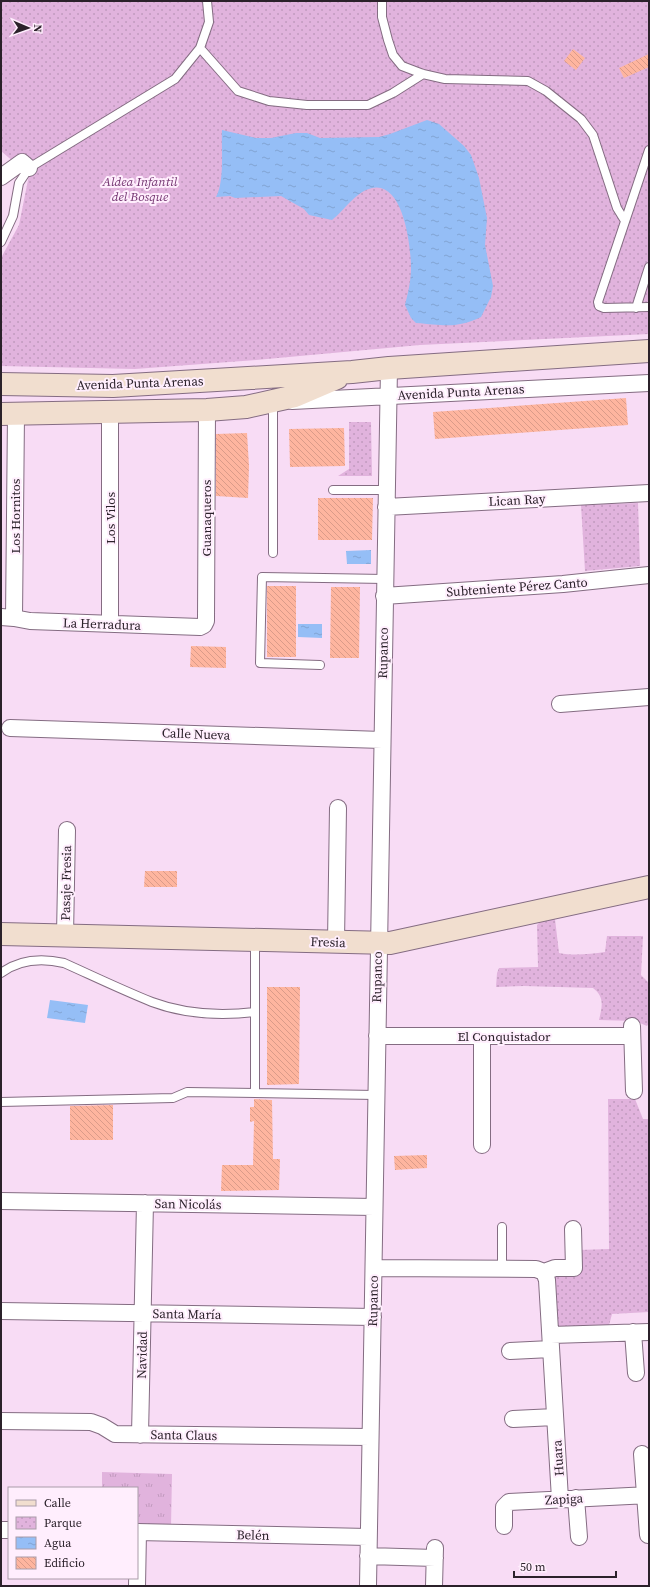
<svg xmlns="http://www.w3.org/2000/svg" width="650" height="1587" font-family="'Source Serif 4',serif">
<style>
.grass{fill:url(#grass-tufts)}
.park{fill:url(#park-dots)}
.water{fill:url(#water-ripples)}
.building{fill:url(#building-back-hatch)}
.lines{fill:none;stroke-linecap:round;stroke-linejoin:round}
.lane-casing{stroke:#846c82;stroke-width:10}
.street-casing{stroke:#846c82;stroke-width:18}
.secondary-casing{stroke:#846c82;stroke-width:24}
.lane{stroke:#fff;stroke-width:8}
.street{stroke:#fff;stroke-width:16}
.secondary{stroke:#f1decf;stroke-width:22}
.labels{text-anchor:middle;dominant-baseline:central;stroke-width:4;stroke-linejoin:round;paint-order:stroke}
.park-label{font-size:13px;font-style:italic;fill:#753672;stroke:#ffeefd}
.street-label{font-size:13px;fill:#2b212a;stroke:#ffeefd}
</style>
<defs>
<pattern id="grass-tufts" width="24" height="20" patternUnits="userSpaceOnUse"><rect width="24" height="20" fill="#e1b3dd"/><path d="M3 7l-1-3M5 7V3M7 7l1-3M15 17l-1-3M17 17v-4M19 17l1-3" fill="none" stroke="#c19abe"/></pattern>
<pattern id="park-dots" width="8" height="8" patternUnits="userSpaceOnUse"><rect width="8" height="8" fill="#e1b3dd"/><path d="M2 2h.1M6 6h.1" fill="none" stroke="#c19abe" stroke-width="1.8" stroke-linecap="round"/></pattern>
<pattern id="water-ripples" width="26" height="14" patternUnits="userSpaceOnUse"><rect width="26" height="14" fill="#95bef6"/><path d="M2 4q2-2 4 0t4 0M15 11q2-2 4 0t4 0" fill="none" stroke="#81a3d3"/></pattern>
<pattern id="building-back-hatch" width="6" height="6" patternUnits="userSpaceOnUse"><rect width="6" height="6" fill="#feb59f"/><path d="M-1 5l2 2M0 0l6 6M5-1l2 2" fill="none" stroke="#da9b89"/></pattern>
</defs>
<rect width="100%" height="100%" fill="#f8dcf5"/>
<path class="grass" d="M102,1472L172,1474L171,1527L137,1526V1488H102Z"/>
<path class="park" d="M1,1H649V334L420,345L256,360L135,369L1,366V258L19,225L29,175L1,151Z
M349,422H371L372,476H338L349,469Z
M638,503L640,566L585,571L581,505Z
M553,916L555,919L559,953C574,956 590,954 605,952L607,936H643L641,975L648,982L649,1023L647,1026L635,1021L599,1020C602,1007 605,997 593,988L524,986L496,987L497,973L499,968L538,967L537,925L543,919Z
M608,1099H635L643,1119H649V1312L612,1314L608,1329L560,1331L553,1323L552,1274L579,1250L609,1249Z"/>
<path class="water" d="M427,120L439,124L464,146L471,155L479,178L487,218L485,245L493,286L491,297L481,317C456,329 443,325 416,323L411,318L405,305C408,293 411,281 411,268C411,248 404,181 372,188C355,192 345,210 332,220L309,215L304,209L281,196L235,198L230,196L216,197C225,180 221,149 222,130L256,138H271L296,133H307L320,138L379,137L390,134Z
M371,550V564H347L346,551Z
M298,624H322V638L298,637Z
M50,1000L88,1005L85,1023L47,1018Z"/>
<path class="building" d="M573,49L585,58L576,70L564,61Z
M649,54V67L624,78L619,68Z
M626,398L628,425L435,439L433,412Z
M344,428L345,466L290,467L289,429Z
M247,433L249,466L248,498L216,496V434Z
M318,498H373L372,540H318Z
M267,586H296V657H267Z
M331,587H360L359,658H330Z
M191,646L226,647V668L190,667Z
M145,871H177V887H144Z
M267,987H300L299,1084L267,1085Z
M254,1099L272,1100L273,1159H280L279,1190L221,1191L222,1165H253L254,1121L250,1122V1107H254Z
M113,1105V1140H70V1106Z
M427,1155V1168L395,1170L394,1156Z"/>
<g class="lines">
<g class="lane-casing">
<path id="lane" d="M382,1V17L388,40L393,55L402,66L423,74L445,79L528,81L546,91L581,119L593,135L617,208L625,221
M200,48L238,91L269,101L307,105H368L393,93L423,74
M649,150L598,302L599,306L604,308L649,307
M1,242L13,216L19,183L29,168L175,79L200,48L209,22L207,1
M636,308L649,267
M273,403V553
M333,490H386
M320,665L260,663L262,577L385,579
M1,973C20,959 42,958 64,963C93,976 122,990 152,1002C184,1014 221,1016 255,1012
M255,1093V941
M1,1102L173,1098L187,1092L376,1095
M502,1227V1269"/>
</g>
<g class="street-casing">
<path id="street" d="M1,177L22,162L29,168
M292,401L649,383
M386,507L649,493
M384,596L563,584L649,575
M1,617L14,618L30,621L200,627L204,625L206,621L207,410
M14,618L16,414
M110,624V412
M560,704L649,697
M10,728L382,740
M65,935L67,830
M336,942L338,808
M632,1026L634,1091
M377,1036H632
M482,1036V1145
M1,1201L374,1207
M374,1268L536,1269L544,1272
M544,1272L547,1280L560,1499
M544,1272L555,1268H574L573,1229
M1,1311L373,1317
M633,1332L636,1373
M551,1335L649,1332
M510,1351L551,1349
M513,1419L555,1417
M1,1421L91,1422L102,1426L115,1434L370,1437
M140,1435L145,1203
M642,1454L648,1535
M576,1498L579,1537
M504,1526V1507L509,1502L649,1495
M1,1530H9
M137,1532L368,1537
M368,1556L435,1558
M137,1586L138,1532
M368,1586L389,368
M434,1586L435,1548"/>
</g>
<g class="secondary-casing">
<path id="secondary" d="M1,384L113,386L352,372L389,368L649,351
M1,414L207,410L246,407L295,396L337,378
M1,934L390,943L649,887"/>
</g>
<use href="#lane" class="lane"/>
<use href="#street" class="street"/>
<use href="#secondary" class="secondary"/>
</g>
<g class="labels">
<g class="park-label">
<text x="140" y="181">Aldea Infantil<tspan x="140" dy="15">del Bosque</tspan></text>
</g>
<g class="street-label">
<text transform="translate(140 383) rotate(-2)">Avenida Punta Arenas</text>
<text transform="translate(461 392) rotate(-3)">Avenida Punta Arenas</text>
<text transform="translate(517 500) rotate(-3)">Lican Ray</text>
<text transform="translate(15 516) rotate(-90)">Los Hornitos</text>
<text transform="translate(110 518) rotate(-90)">Los Vilos</text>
<text transform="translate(206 518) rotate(-90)">Guanaqueros</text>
<text transform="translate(517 587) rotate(-4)">Subteniente Pérez Canto</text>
<text transform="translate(102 624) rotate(2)">La Herradura</text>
<text transform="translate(383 653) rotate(-89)">Rupanco</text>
<text transform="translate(196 734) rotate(2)">Calle Nueva</text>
<text transform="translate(66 883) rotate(-89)">Pasaje Fresia</text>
<text transform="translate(328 942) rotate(2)">Fresia</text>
<text transform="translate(377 977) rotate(-89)">Rupanco</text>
<text x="504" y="1036">El Conquistador</text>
<text transform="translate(188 1204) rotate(1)">San Nicolás</text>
<text transform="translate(373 1301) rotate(-89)">Rupanco</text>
<text transform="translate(187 1314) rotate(1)">Santa María</text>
<text transform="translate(142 1355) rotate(-89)">Navidad</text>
<text transform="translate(184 1435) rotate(1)">Santa Claus</text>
<text transform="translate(558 1458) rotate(-94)">Huara</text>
<text transform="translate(564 1499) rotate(-3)">Zapiga</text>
<text transform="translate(253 1535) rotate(1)">Belén</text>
</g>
</g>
<rect width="650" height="1587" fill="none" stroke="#2b212a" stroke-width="4"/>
<rect x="8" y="1487" width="130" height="92" fill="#ffeefd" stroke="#aa9ca9"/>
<rect x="16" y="1500" width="20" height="6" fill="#f1decf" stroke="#aa9ca9"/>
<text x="44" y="1507" font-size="12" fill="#2b212a">Calle</text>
<rect x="16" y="1517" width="20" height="12" fill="url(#park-dots)" stroke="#aa9ca9"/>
<text x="44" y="1527" font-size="12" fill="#2b212a">Parque</text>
<rect x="16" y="1537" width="20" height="12" fill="url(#water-ripples)" stroke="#aa9ca9"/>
<text x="44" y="1547" font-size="12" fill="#2b212a">Agua</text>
<rect x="16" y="1557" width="20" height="12" fill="url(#building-back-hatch)" stroke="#aa9ca9"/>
<text x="44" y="1567" font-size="12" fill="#2b212a">Edificio</text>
<g transform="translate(28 28) rotate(92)" stroke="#ffeefd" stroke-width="3" paint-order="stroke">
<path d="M0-3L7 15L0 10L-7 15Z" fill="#2b212a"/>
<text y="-6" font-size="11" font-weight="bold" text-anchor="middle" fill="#2b212a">N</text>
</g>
<path d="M514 1571v6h102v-6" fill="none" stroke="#2b212a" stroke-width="2"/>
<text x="520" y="1571" font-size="12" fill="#2b212a" stroke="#ffeefd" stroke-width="3" paint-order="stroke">50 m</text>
</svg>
